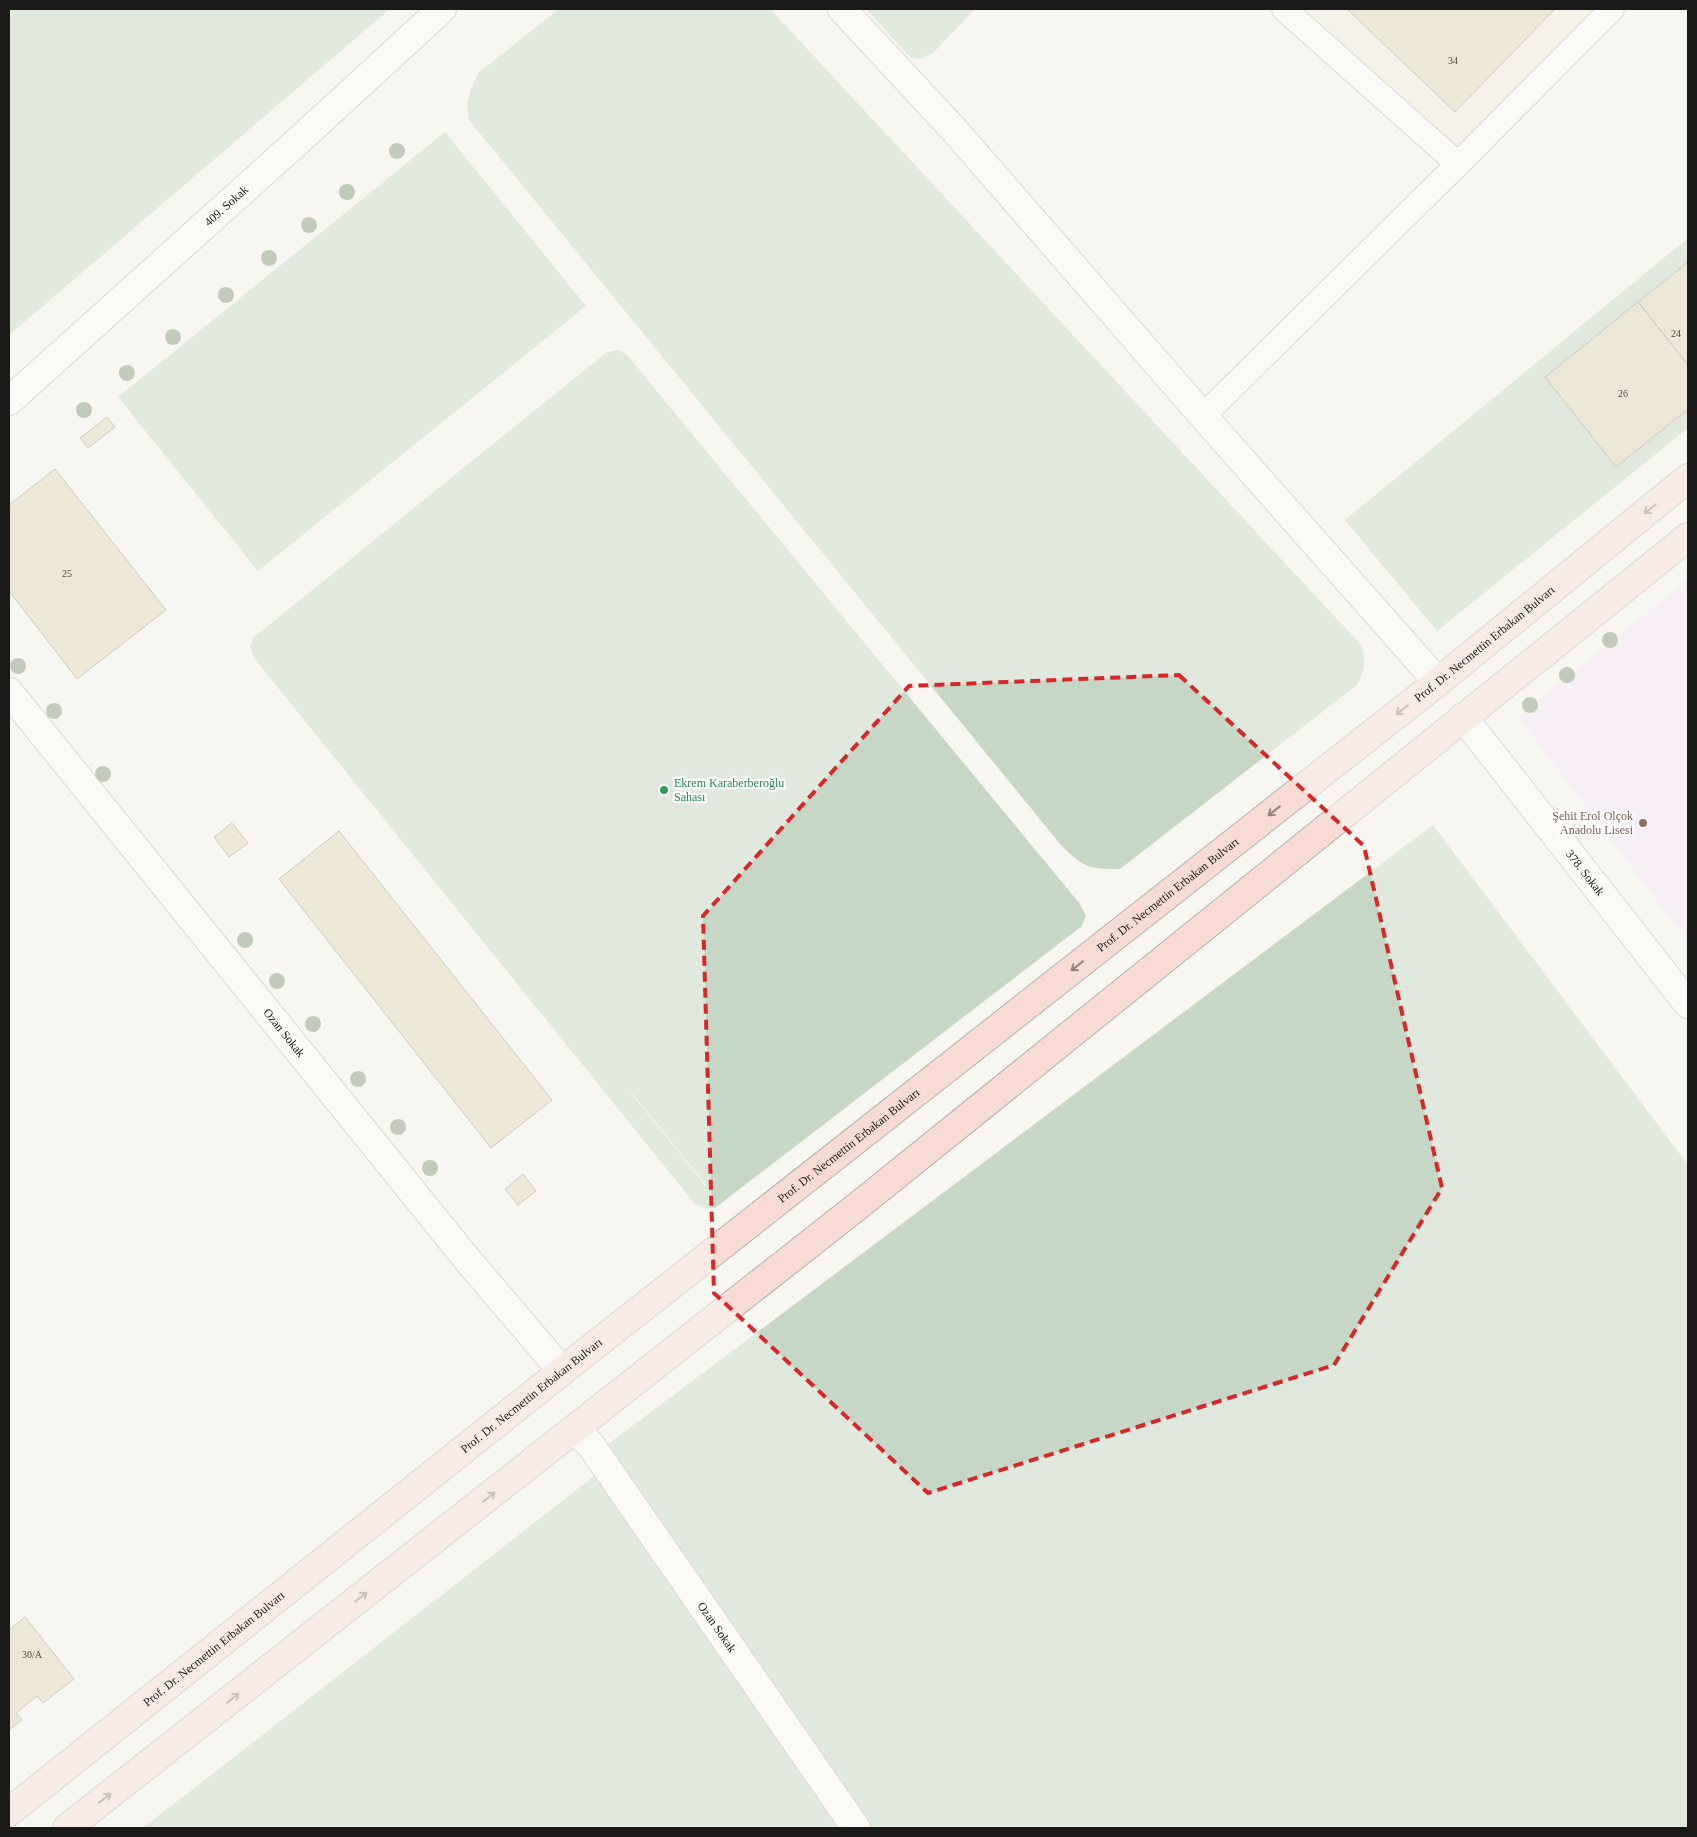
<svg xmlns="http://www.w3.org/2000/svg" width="1697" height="1837" font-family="'Times New Roman',serif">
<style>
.built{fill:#f1eee0}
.education{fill:#f5e6fa}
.green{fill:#c6d8c5;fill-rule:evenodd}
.building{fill:#e1d8b3;stroke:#94938e}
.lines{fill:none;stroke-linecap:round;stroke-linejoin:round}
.service-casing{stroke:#b4b2ad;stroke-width:26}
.minor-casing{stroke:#b4b2ad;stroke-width:30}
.secondary-casing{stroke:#b4b2ad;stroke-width:30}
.service{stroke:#fff;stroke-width:24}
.minor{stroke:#fff;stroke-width:28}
.secondary{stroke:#f8dbd4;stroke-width:28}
.tree{fill:#81967d}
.oneway{stroke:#94847f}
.marked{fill:none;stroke:#d62828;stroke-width:4;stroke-dasharray:10 6;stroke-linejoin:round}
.leisure-dot{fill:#2e9e5b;stroke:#fff;stroke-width:2}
.education-dot{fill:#8d6e63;stroke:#fff;stroke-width:2}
.labels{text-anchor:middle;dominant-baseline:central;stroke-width:4.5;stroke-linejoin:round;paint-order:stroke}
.number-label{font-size:10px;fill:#4c493e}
.street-label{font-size:12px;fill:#1a1917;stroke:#fff}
.leisure-label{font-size:12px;fill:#27864d;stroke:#fff;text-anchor:start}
.education-label{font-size:12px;fill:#785e54;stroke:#fff;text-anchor:end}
</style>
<rect width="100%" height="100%" fill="#f8f6f0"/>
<path class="built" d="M1284,9H1612L1458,164Z"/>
<path class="education" d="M1688,579V942L1518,717Z"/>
<path class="green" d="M9,9H390L9,335Z
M559,9H770L1362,646C1366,663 1365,669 1357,685L1120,869C1088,869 1084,868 1061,845L469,120L467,106L470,92L478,73Z
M866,9H975L933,53L920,59L911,58Z
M445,132L586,306L258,571L118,397Z
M1688,238V428L1437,631L1345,520Z
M619,350L627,355L1080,904L1086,916L1082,926L715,1208H705L695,1204L254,658L250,647L253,638L607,352ZM630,1092H631L706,1185H705Z
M1433,825L1688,1165V1828H868L599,1451Z
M598,1473L837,1828H142L179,1800Z"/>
<path class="building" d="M1347,9H1555L1455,112Z
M1688,262V365L1638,302Z
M1638,302L1688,365V409L1616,467L1545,377Z
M107,417L115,427L88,448L80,438Z
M55,469L166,610L77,679L9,591V505Z
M232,823L248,843L229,857L214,837Z
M339,831L552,1100L491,1148L279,879Z
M523,1174L536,1191L518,1205L505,1189Z
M25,1617L74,1679L43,1703L37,1696L16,1713L22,1720L9,1730V1630Z"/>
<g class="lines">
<g class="service-casing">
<path id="service" d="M1284,9L1458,164L1612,9
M1203,416L1458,164"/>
</g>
<g class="minor-casing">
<g id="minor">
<path d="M842,9L956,132L1203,416L1438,682"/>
<path id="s1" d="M9,401L297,142L442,9"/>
<path id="s2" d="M9,692L466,1258L562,1371"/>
<path id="s3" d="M1463,717L1688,1004"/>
<path id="s4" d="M574,1430L590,1444L856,1828"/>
</g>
</g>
<g class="secondary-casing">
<g id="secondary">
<path id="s5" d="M9,1812L562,1371L1438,682L1688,478"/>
<path d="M67,1828L859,1205L1688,537"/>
</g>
</g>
<use href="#service" class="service"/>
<use href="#minor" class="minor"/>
<use href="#secondary" class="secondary"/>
</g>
<g class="tree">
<circle cx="397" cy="151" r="8"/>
<circle cx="347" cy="192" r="8"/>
<circle cx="309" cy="225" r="8"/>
<circle cx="269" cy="258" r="8"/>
<circle cx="226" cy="295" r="8"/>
<circle cx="173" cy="337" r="8"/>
<circle cx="127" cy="373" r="8"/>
<circle cx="84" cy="410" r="8"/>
<circle cx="1610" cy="640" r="8"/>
<circle cx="18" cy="666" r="8"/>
<circle cx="1567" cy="675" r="8"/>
<circle cx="1530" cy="705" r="8"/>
<circle cx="54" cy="711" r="8"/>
<circle cx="103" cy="774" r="8"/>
<circle cx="245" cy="940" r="8"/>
<circle cx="277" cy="981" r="8"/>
<circle cx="313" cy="1024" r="8"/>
<circle cx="358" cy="1079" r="8"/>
<circle cx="398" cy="1127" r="8"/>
<circle cx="430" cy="1168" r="8"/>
</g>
<defs><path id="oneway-shaft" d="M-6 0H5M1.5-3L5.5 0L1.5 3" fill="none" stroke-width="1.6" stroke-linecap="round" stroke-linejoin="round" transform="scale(1.25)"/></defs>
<g class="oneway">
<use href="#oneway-shaft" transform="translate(1650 509) rotate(141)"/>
<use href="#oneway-shaft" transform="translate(1402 710) rotate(142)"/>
<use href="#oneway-shaft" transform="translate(1274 811) rotate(142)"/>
<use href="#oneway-shaft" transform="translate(1077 966) rotate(142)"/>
<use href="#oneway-shaft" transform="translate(489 1497) rotate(-38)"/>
<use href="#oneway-shaft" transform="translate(361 1597) rotate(-38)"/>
<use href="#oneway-shaft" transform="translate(233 1698) rotate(-38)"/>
<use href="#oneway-shaft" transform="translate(105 1798) rotate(-38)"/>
</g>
<path d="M0 0H1697V1837H0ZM1179,675L1364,846L1442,1188L1334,1365L928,1493L714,1293L703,916L909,686Z" fill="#f8f6f0" fill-opacity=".55" fill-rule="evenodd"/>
<path class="marked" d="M1179,675L1364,846L1442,1188L1334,1365L928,1493L714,1293L703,916L909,686Z"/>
<circle class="leisure-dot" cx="664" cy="790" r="5"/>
<circle class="education-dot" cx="1643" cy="823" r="5"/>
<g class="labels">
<g class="number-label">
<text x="1453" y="60">34</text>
<text x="1676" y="333">24</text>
<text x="1623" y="393">26</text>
<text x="67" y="573">25</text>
<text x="32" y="1654">30/A</text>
</g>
<g class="street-label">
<text stroke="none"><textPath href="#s1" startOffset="292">409. Sokak</textPath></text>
<text stroke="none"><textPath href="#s5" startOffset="1882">Prof. Dr. Necmettin Erbakan Bulvarı</textPath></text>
<text stroke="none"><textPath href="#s3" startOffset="198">378. Sokak</textPath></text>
<text stroke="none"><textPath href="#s5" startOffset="1478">Prof. Dr. Necmettin Erbakan Bulvarı</textPath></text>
<text stroke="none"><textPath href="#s2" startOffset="438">Ozan Sokak</textPath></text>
<text stroke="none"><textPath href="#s5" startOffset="1072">Prof. Dr. Necmettin Erbakan Bulvarı</textPath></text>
<text stroke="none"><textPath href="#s5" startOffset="668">Prof. Dr. Necmettin Erbakan Bulvarı</textPath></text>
<text stroke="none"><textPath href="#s4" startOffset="244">Ozan Sokak</textPath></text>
<text stroke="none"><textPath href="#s5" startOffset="262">Prof. Dr. Necmettin Erbakan Bulvarı</textPath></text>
</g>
<g class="leisure-label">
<text x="674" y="783">Ekrem Karaberberoğlu<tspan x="674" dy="14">Sahası</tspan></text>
</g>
<g class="education-label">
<text x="1633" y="816">Şehit Erol Olçok<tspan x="1633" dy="14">Anadolu Lisesi</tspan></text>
</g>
</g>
<rect width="1697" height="1837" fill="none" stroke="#1a1917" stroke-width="20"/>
</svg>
